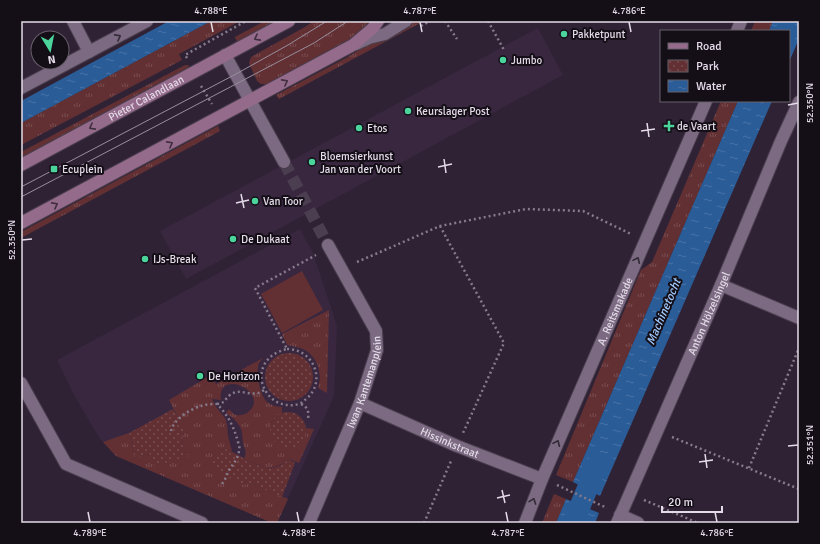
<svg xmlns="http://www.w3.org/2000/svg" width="820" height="544" font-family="Signika,sans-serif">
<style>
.built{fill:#392740}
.grass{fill:url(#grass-tufts)}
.park{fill:url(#park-dots)}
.garden{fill:#623033}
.water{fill:url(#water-ripples)}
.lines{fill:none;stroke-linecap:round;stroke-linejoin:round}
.canal{stroke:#2a5c98;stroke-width:21}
.minor-tunnel{stroke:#4b3e50;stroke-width:12;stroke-dasharray:12 6;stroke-linecap:butt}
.service-casing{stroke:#493d4d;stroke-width:14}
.minor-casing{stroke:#493d4d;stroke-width:14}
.secondary-casing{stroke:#493d4d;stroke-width:14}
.path{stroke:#877b8b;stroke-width:2.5;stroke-dasharray:2 3;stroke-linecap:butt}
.service{stroke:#7b6a81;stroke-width:12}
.minor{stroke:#7b6a81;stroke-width:12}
.secondary{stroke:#956b8c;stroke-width:12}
.tram{stroke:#988d9d;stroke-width:1}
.oneway{stroke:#332a37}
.oneway2{stroke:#412f40}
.ticks{fill:none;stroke:#e4dbe8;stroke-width:1.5}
.poi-dot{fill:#4bd49b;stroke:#140e17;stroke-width:1.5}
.labels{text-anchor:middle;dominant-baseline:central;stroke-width:4;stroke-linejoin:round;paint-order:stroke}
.poi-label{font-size:11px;fill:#e4dbe8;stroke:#140e17;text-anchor:start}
.street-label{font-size:11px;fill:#e4dbe8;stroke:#140e17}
.water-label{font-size:12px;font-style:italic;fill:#a1cafd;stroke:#140e17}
.neatline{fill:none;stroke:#e4dbe8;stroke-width:1.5}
.ticks-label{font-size:10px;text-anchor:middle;fill:#e4dbe8}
</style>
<defs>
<pattern id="grass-tufts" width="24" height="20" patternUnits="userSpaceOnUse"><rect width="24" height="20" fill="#623033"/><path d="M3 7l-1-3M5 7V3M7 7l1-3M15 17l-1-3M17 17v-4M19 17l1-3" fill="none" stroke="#784d51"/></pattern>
<pattern id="park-dots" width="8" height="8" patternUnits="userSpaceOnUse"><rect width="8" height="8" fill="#623033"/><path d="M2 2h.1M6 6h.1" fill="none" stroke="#784d51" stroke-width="1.8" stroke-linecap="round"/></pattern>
<pattern id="water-ripples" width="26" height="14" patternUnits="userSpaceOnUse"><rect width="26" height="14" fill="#2a5c98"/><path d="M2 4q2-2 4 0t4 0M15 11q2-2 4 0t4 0" fill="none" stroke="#4973a6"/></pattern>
</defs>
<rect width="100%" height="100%" fill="#302235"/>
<path class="built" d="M538,28L563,75L186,279L160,231Z
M300,229L313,253L337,326L334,396L277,523H272L116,456L100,439L73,393L57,360Z"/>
<path class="grass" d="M211,21H240L179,54L182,60L21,145V123Z
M265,21H277L237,42L235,37Z
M314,21H370L356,35L349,40L269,84H261L257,81L249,63L251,57L305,27Z
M413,21H424L279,99L276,95L346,58L362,48L403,28Z
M755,21H773L769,31H751Z
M185,65H188L190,68L21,159V152Z
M721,101H738L573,482L556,475L641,270L652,262Z
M218,126L220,131L21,238V232Z
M329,310L327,393L318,388C323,374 317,355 303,349C298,347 292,346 287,345L282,334Z
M263,358C262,360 260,361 259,363C255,372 260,396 267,402C271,405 277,407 282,407V413C277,415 274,418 271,423L305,434L306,428L314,429L299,463L289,459C272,473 262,467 244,459C247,450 245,451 243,443C242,439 243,436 242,433C241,425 233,417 226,413L229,409C231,411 233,414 236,415C244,417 254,410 254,402C254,385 217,373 221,400L212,399L216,407L225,418L227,424L228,436L232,451L226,449L221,450L235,481C240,485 245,485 250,483L288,499L277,523H272L116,456L103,442L129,433L135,457L150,454L188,456L186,454L183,447L182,437L184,429L169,400L211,375L216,384Z
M554,494L566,499L556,523H542Z"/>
<path class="park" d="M265 377a24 24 0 1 1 48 0a24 24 0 1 1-48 0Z
M173,409C176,415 183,422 184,429C184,430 183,434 182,435C182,442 183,452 189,456L154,466L150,454L135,457L129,433Z
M270 430a18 18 0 1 1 36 0a18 18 0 1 1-36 0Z
M227,449C232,451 235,454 240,456C250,462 264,470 276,467C281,466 285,462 289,459L295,463L282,497L250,483L243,485L238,483L220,472L214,467L213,462L214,457L217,453L221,450Z"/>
<path class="garden" d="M302,271L323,310L282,333L261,294Z"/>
<path class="water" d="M169,21H211L21,123V101Z
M773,21H799V39L789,62V31H769Z
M738,101H772L600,496L573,482Z
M566,499L599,513L595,523H556Z"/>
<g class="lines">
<path class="canal" d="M573,523L598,463"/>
<path class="minor-tunnel" d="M284,162L328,245"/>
<g class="service-casing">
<path id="service" d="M356,44L369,38L385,34L406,21"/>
</g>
<g class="minor-casing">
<g id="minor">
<path d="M73,21L89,52"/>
<path d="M737,31L741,21"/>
<path d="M225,55L284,162"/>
<path d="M21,88L147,21"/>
<path d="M721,285L799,318"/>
<path d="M21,383L66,464L202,523"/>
<path id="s1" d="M360,403L457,446L542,479"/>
<path d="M620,515L638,523"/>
<path id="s2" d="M309,523L360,403L377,350L376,331L328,245"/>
<path id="s3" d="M525,523L542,479L706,101"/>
<path id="s4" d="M617,523L721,285L781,141L799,102"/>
</g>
</g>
<g class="secondary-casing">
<g id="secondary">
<path id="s5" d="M21,165L289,21"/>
<path d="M21,223L353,45L373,28L378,21"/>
</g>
</g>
<path class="path" d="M445,21L457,39
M488,21L504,50
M421,26L430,21
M187,58L185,55L246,21
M201,86L212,104
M440,226L504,343L463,433
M357,262L440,226L526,209L583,211L631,234
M287,349C314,349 327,382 306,399C304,401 302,403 299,404C263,414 242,360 287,349L255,288L316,255
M217,404L224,402C237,381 250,401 264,390
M301,404C308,407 309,412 308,419
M171,431C173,420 190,409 201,406C206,404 212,404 217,404C228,415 234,427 238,442C239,445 240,448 239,451C238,459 233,464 229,470C227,475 225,480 222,484
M672,437L799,489
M749,468L799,348
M557,485L607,508
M644,500L698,523
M424,523L451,461"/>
<use href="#service" class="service"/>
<use href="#minor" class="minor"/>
<use href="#secondary" class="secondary"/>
<path class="tram" d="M21,187L236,74L288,45L327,21
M21,197L314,43L348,21"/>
</g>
<defs><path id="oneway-chevron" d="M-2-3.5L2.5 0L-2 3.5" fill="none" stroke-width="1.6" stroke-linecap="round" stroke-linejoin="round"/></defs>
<g class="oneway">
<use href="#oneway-chevron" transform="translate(118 37) rotate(-28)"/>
<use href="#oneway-chevron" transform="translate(637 260) rotate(-66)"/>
<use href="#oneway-chevron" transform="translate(557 443) rotate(-66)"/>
<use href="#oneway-chevron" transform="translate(533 501) rotate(-70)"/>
</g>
<g class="oneway2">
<use href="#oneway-chevron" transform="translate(257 38) rotate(152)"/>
<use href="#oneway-chevron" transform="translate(285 82) rotate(-28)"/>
<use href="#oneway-chevron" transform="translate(92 127) rotate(152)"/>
<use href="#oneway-chevron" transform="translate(170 144) rotate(-28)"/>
<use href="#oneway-chevron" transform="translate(55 205) rotate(-28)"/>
</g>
<path class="ticks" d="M211,22L213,32M420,22L422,32M629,22L631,32M788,105L798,103M647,123L649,137M641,131L655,129M444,159L446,173M438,167L452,164M241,194L244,208M236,203L249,200M22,240L32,239M788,446L798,445M705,454L707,468M699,462L713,460M502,490L505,503M497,498L510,495M88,512L90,522M297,512L299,522M506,512L508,522M715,512L717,522"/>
<g class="poi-dot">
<circle cx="564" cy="34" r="4"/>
<circle cx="503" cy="60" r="4"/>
<circle cx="408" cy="111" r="4"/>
<path d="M667 120h4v4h4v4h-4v4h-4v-4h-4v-4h4z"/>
<circle cx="359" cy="128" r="4"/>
<circle cx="312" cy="162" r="4"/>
<rect x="50" y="165" width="8" height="8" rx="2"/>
<circle cx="255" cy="201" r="4"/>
<circle cx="233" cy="239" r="4"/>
<circle cx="145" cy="259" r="4"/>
<circle cx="200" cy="376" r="4"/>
</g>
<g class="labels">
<g class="poi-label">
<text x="572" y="34">Pakketpunt</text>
<text x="511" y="60">Jumbo</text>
<text x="416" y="111">Keurslager Post</text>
<text x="677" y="126">de Vaart</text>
<text x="367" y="128">Etos</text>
<text x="320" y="156">Bloemsierkunst<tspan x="320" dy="13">Jan van der Voort</tspan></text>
<text x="62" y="169">Ecuplein</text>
<text x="263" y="201">Van Toor</text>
<text x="241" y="239">De Dukaat</text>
<text x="153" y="259">IJs-Break</text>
<text x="208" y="376">De Horizon</text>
</g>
<g class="street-label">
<text stroke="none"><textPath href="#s5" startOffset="142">Pieter Calandlaan</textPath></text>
<text stroke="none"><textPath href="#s3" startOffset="230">A. Reitsmakade</textPath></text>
<text stroke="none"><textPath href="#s4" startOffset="229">Anton Hölzelsingel</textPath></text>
<text stroke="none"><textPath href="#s2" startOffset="152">Iwan Kantemanplein</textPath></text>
<text stroke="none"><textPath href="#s1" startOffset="98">Hissinkstraat</textPath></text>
</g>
<g class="water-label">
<text transform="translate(664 312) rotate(-67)">Machinetocht</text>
</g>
</g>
<rect width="820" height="544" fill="none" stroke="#140e17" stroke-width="44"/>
<rect x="660" y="30" width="130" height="72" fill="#140e17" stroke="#67606b"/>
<rect x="668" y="43" width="20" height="6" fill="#956b8c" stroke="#67606b"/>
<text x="696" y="50" font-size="12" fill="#e4dbe8">Road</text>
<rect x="668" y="60" width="20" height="12" fill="url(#park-dots)" stroke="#67606b"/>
<text x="696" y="70" font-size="12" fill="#e4dbe8">Park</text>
<rect x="668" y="80" width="20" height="12" fill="url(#water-ripples)" stroke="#67606b"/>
<text x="696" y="90" font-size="12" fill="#e4dbe8">Water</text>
<g transform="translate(50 50) rotate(170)"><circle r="19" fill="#140e17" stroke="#67606b"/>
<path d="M0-3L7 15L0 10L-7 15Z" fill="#4bd49b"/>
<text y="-6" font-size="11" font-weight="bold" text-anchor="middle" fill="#e4dbe8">N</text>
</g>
<path d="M662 506v6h60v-6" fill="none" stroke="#e4dbe8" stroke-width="2"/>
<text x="668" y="506" font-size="12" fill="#e4dbe8" stroke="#140e17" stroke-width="3" paint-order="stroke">20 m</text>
<rect x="22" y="22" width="776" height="500" class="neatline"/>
<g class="ticks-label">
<text x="211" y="14">4.788°E</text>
<text x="420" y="14">4.787°E</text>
<text x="629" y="14">4.786°E</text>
<text transform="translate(809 103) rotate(-90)" y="4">52.350°N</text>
<text transform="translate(11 240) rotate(-90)" y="4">52.350°N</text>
<text transform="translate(809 445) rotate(-90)" y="4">52.351°N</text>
<text x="90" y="536">4.789°E</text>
<text x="299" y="536">4.788°E</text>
<text x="508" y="536">4.787°E</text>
<text x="717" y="536">4.786°E</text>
</g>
</svg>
